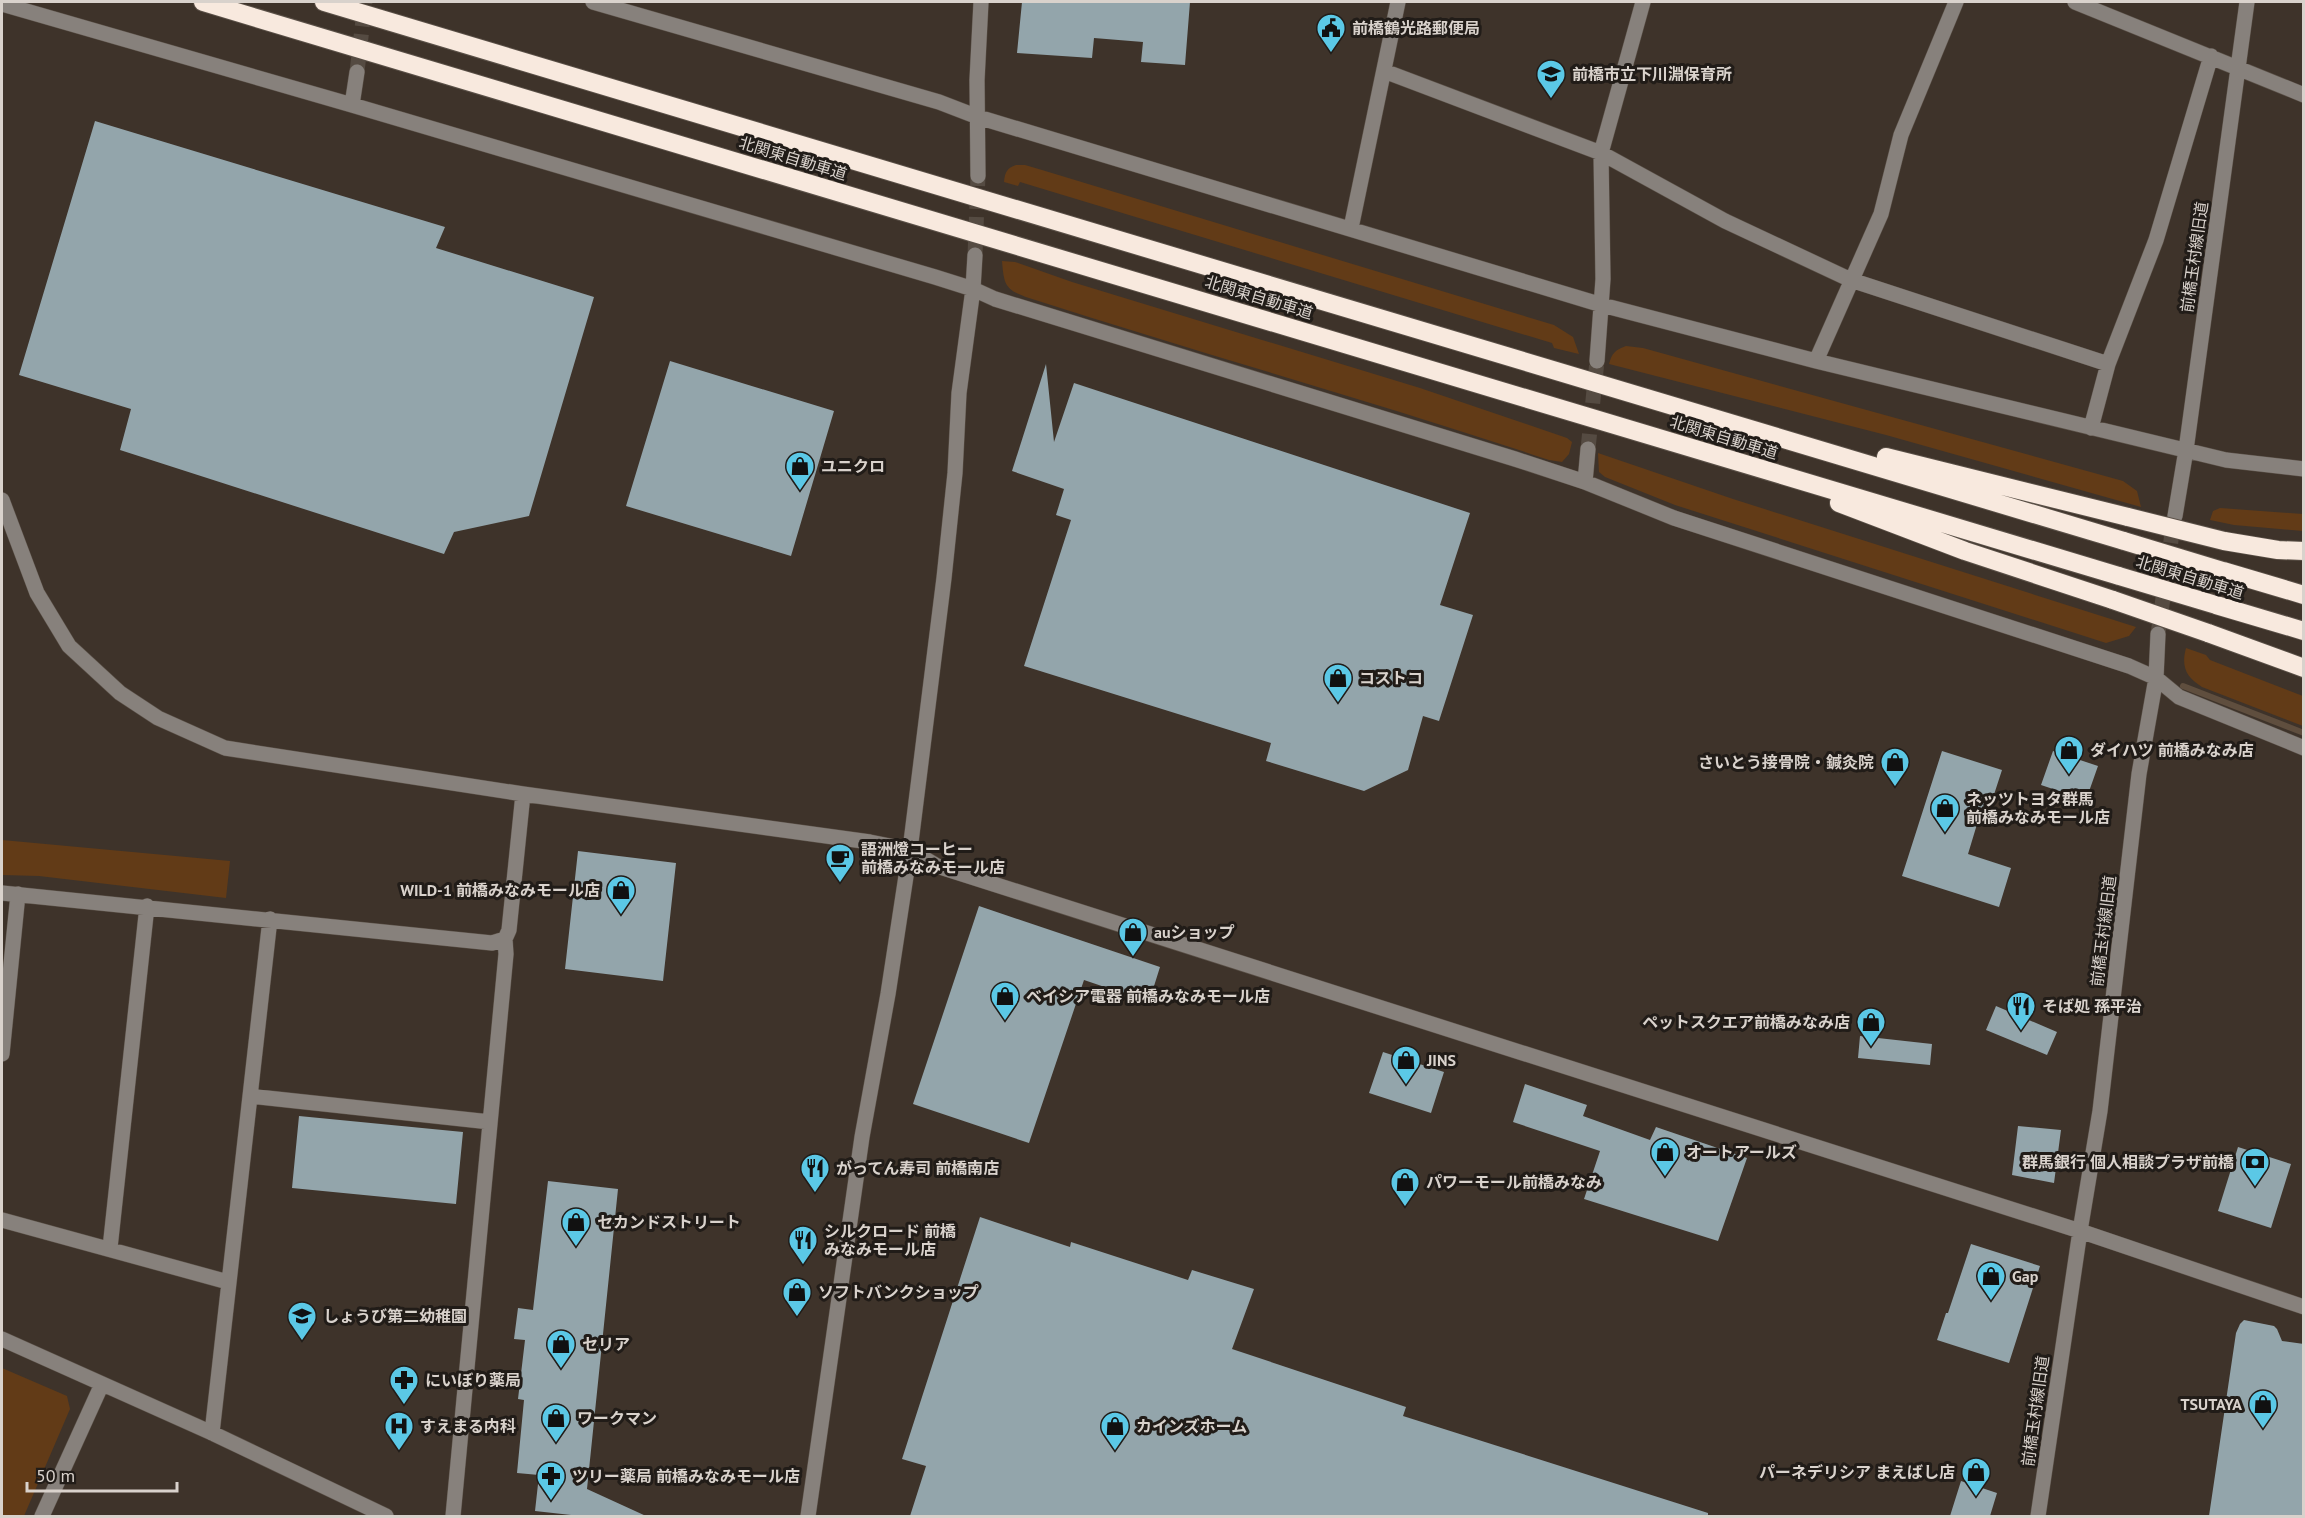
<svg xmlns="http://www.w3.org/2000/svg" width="2305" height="1518" viewBox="0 0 2305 1518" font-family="'PT Sans','Noto Sans JP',sans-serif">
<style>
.green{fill:#623b17}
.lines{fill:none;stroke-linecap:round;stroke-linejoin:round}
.stream{stroke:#5f4e3e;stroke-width:6}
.building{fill:#93a5ab}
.minor-tunnel{stroke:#554b42;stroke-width:15;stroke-dasharray:15 8;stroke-linecap:butt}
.minor-casing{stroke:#5a5047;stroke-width:16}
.highway-casing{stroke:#5a5047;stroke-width:20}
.minor{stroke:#87817c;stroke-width:15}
.highway{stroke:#f8e9de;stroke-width:18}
.highway-bridge-casing{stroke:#5a5047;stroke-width:20;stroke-linecap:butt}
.highway-bridge{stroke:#f8e9de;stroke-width:18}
.labels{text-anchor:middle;stroke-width:6;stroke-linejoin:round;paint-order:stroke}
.poi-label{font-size:16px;font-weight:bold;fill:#d9d2cc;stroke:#211c18;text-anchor:start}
.street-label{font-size:16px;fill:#d9d2cc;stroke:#211c18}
</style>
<rect width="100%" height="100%" fill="#3e332a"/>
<path class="green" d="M1016,165H1025L1042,170L1554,325L1573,337L1579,354L1554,348L1552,343L1020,182L1018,186L1004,182C1005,172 1007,168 1016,165Z
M1002,261L1015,262L1072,282L1420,388L1567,438L1572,442L1569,454L1562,462L1549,460C1377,402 1202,354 1029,298C1005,290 1004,285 1002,261Z
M1626,346L1643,348L2123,481L2137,491L2141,507L1886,435L1609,364C1612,353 1615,350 1626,346Z
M1598,453L1733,499L2136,627L2129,636L2106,643L1675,505L1605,477L1599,472Z
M2220,508L2303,514V531L2234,525L2210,520L2213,511Z
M2186,648L2206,655L2210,660L2303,696V726L2202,687C2186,677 2181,667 2186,648Z
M2,840L230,861L226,898L39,876L2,875Z
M2,1368L67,1396L70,1409L24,1516H2Z"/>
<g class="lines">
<path class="stream" d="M2183,686L2304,733"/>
</g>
<path class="building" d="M1022,2H1190L1185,65L1141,62L1143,42L1094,38L1092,58L1017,53Z
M95,121L445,227L436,248L594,297L529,516L454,532L444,554L120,450L131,409L19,375Z
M670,361L834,411L791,556L626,506Z
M1046,364L1054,442L1074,383L1470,513L1440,605L1473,615L1439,721L1423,716L1408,770L1364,791L1266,761L1271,743L1024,666L1071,520L1056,515L1064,489L1012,471Z
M1942,751L2002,770L1988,813L1981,811L1968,854L2011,868L1999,907L1902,876Z
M2053,751L2098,766L2086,800L2041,785Z
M578,851L676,863L663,981L565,969Z
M979,906L1160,967L1149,1002L1084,980L1029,1143L913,1104Z
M1996,1006L2057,1032L2047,1055L1986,1030Z
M1860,1036L1932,1044L1930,1065L1858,1058Z
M1383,1052L1444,1072L1431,1113L1369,1093Z
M1525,1084L1587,1105L1583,1116L1650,1140L1656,1127L1747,1158L1718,1241L1584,1199L1600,1151L1513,1122Z
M299,1116L463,1132L456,1204L292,1188Z
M2018,1126L2061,1130L2054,1183L2012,1175Z
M2238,1147L2291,1164L2271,1228L2218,1211Z
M548,1181L618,1189L587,1489L646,1516H580L535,1511L539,1475L517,1473L524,1400L518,1399L525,1340L514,1339L518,1308L533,1310Z
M980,1217L1070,1247L1071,1242L1188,1280L1192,1270L1254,1289L1232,1349L1406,1407L1403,1416L1708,1513V1516H910L926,1466L902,1459Z
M1971,1244L2040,1266L2009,1363L1937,1340L1946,1313H1948Z
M2244,1320L2274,1326L2277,1329L2282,1341L2304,1344V1516H2209L2236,1333L2240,1324Z
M1961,1481L1997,1493L1990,1516H1950Z"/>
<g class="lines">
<path class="minor-tunnel" d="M357,72L365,2
M975,255L978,176
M1588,449L1597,361
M2158,634L2174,519"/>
<g class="minor-casing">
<path id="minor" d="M593,2L939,102L978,117L1602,305L1816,361L2226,460L2304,469
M2075,2L2304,95
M2,4L352,105L935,277L973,289L995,299L1515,459L1585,482L1674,518L2129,666L2156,678L2179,697L2304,748
M1384,71L1601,153L1725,221L1851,280L2108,364
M352,105L357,72
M978,176L977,80L981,2
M1351,228L1398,2
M1597,361L1603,279L1601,153L1643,2
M1816,361L1881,214L1901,135L1956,2
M2091,428L2108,364L2156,240L2211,56
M1585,482L1588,449
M2,500L37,593L69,646L120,693L158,718L225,748L523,794L870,842L910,850L937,866L2080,1231L2304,1307
M2175,516L2186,450L2247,2
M2,893L492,943L505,939L509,930L523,794
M2,1054L18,894
M250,1096L490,1122
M2,1220L228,1282
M110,1248L147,906
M2,1339L212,1433L386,1516
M212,1433L270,919
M42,1516L102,1384
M453,1516L506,954L505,939
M808,1516L862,1137L888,994L910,850L944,578L955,473L959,393L973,289L975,255
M2038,1516L2080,1231L2100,1111L2139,774L2156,678L2158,634"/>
</g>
<g class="highway-casing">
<path id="highway" d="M203,2L2119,576
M324,2L2124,541
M1886,457L2128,517
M1839,503L1965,551L2113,600
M2224,541L2278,550L2304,551
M2223,571L2304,595
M2216,605L2304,631
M2208,633L2304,668"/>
</g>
<use href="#minor" class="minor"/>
<use href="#highway" class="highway"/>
<g class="highway-bridge-casing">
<path id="highway-bridge" d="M2128,517L2224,541
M2124,541L2223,571
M2119,576L2216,605
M2113,600L2208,633"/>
</g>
<use href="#highway-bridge" class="highway-bridge"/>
</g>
<defs>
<g id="civic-pin" transform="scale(1.5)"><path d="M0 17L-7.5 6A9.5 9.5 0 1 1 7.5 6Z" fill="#5bc8e6" stroke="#211c18"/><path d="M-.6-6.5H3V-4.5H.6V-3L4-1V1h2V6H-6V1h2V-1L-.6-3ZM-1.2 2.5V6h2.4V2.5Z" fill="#111"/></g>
<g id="school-pin" transform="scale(1.5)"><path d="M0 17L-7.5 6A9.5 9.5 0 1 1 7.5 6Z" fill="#5bc8e6" stroke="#211c18"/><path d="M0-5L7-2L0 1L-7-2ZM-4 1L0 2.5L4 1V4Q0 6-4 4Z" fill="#111"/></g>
<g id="shop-pin" transform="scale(1.5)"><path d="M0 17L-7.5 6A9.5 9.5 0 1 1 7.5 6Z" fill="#5bc8e6" stroke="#211c18"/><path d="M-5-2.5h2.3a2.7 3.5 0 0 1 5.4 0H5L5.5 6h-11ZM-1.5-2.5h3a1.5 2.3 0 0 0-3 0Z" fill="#111"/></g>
<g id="cafe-pin" transform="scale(1.5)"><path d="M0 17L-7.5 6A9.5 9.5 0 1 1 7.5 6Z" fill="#5bc8e6" stroke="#211c18"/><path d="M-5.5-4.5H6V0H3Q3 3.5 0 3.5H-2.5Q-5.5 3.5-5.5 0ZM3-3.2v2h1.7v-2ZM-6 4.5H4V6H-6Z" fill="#111"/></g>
<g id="restaurant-pin" transform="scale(1.5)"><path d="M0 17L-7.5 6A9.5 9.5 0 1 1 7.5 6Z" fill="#5bc8e6" stroke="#211c18"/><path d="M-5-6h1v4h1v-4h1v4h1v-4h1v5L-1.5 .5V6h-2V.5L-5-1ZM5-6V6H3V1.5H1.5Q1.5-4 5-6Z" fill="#111"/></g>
<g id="bank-pin" transform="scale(1.5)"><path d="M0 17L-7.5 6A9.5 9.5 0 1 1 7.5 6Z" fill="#5bc8e6" stroke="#211c18"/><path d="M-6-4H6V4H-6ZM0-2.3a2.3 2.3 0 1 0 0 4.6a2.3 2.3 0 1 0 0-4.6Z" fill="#111"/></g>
<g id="pharmacy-pin" transform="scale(1.5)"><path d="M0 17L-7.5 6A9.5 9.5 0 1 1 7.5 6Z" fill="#5bc8e6" stroke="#211c18"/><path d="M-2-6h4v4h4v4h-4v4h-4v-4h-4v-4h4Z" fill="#111"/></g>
<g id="hospital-pin" transform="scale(1.5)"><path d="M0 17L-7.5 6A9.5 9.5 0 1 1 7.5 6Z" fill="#5bc8e6" stroke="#211c18"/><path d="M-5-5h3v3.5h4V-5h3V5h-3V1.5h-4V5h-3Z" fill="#111"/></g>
</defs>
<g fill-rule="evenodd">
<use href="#civic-pin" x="1331" y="28"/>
<use href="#school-pin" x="1551" y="74"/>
<use href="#shop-pin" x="800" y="466"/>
<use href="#shop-pin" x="1338" y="678"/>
<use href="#shop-pin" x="2069" y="750"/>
<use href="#shop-pin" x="1895" y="762"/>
<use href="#shop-pin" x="1945" y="808"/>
<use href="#cafe-pin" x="840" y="858"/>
<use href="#shop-pin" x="621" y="890"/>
<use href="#shop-pin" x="1133" y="932"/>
<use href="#shop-pin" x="1005" y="996"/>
<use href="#restaurant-pin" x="2021" y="1006"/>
<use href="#shop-pin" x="1871" y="1022"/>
<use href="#shop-pin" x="1406" y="1060"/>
<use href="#shop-pin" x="1665" y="1152"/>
<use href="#bank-pin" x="2255" y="1162"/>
<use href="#restaurant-pin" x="815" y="1168"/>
<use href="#shop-pin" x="1405" y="1182"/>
<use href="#shop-pin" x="576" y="1222"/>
<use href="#restaurant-pin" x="803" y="1240"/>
<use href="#shop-pin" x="1991" y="1276"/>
<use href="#shop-pin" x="797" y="1292"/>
<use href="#school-pin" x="302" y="1316"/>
<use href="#shop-pin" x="561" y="1344"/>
<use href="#pharmacy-pin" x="404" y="1380"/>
<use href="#shop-pin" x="2263" y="1404"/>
<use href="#shop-pin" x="556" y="1418"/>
<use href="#hospital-pin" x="399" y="1426"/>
<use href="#shop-pin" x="1115" y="1426"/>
<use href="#shop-pin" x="1976" y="1472"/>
<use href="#pharmacy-pin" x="551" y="1476"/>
</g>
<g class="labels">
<g class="poi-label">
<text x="1352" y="34">前橋鶴光路郵便局</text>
<text x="1572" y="80">前橋市立下川淵保育所</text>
<text x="821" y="472">ユニクロ</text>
<text x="1359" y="684">コストコ</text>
<text x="2090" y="756">ダイハツ 前橋みなみ店</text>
<text x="1874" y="768" text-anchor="end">さいとう接骨院・鍼灸院</text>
<text x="1966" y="805">ネッツトヨタ群馬<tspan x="1966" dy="18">前橋みなみモール店</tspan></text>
<text x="861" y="855">語洲燈コーヒー<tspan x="861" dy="18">前橋みなみモール店</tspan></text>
<text x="600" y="896" text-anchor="end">WILD-1 前橋みなみモール店</text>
<text x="1154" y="938">auショップ</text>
<text x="1026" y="1002">ベイシア電器 前橋みなみモール店</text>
<text x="2042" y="1012">そば処 孫平治</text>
<text x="1850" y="1028" text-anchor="end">ペットスクエア前橋みなみ店</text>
<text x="1427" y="1066">JINS</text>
<text x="1686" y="1158">オートアールズ</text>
<text x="2234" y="1168" text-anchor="end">群馬銀行 個人相談プラザ前橋</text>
<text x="836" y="1174">がってん寿司 前橋南店</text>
<text x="1426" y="1188">パワーモール前橋みなみ</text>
<text x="597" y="1228">セカンドストリート</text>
<text x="824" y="1237">シルクロード 前橋<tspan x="824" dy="18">みなみモール店</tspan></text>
<text x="2012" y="1282">Gap</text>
<text x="818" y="1298">ソフトバンクショップ</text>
<text x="323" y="1322">しょうび第二幼稚園</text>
<text x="582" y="1350">セリア</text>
<text x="425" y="1386">にいぼり薬局</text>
<text x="2242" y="1410" text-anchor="end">TSUTAYA</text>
<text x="577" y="1424">ワークマン</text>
<text x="420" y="1432">すえまる内科</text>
<text x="1136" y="1432">カインズホーム</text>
<text x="1955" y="1478" text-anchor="end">パーネデリシア まえばし店</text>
<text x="572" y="1482">ツリー薬局 前橋みなみモール店</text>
</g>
<g class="street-label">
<text transform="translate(793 158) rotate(17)" y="6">北関東自動車道</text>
<text transform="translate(2194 257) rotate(-82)" y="6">前橋玉村線旧道</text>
<text transform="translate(1259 297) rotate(17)" y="6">北関東自動車道</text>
<text transform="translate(1724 437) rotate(17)" y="6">北関東自動車道</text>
<text transform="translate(2190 577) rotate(17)" y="6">北関東自動車道</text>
<text transform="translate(2103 931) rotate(-83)" y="6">前橋玉村線旧道</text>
<text transform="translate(2035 1411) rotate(-82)" y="6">前橋玉村線旧道</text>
</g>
</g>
<rect width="2305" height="1518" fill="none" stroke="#d9d2cc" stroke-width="6"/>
<path d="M27 1482v9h150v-9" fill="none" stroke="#d9d2cc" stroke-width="3"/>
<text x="36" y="1482" font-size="18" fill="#d9d2cc" stroke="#211c18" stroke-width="4.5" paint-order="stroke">50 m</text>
</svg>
